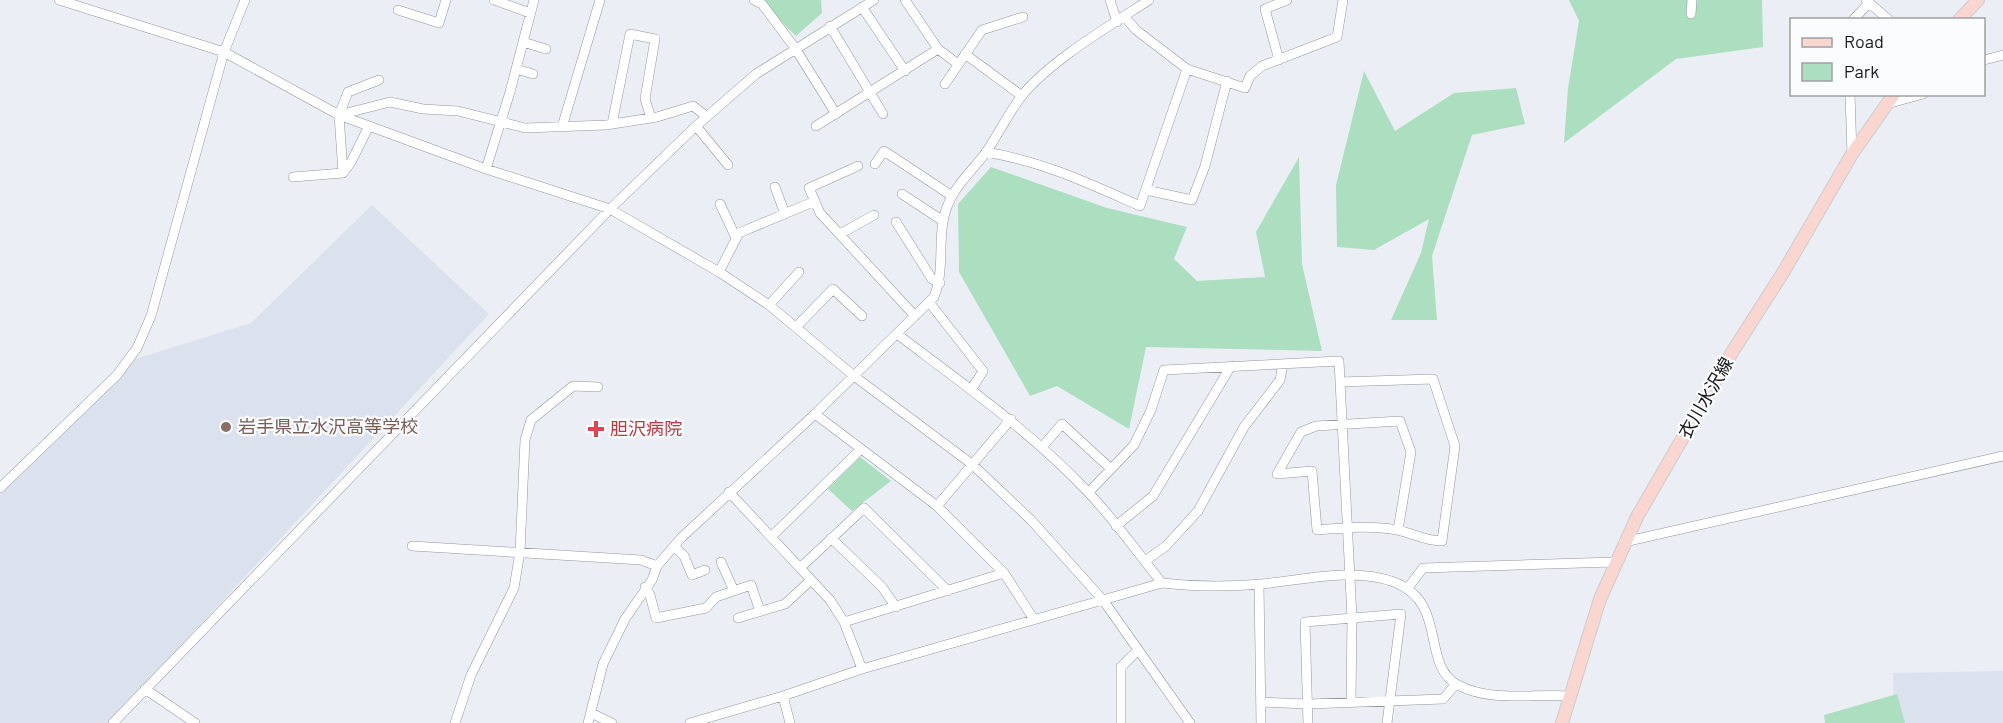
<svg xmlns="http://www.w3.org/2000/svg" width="2003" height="723" viewBox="0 0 2003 723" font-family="Barlow,'Noto Sans JP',sans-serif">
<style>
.built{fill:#dbe2ee}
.green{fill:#acdec0}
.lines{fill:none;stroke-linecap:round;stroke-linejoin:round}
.minor-casing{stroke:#93969b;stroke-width:10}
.major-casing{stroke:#ccc;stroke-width:14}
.minor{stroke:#fff;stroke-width:9}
.major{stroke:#fad6d0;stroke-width:12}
.education-dot{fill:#8d6e63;stroke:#fafcfe;stroke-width:2}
.health-dot{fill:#e0444e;stroke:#fafcfe;stroke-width:2}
.labels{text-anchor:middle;stroke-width:4.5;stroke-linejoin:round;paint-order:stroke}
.street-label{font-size:18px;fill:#161719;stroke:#fafcfe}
.education-label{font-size:18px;fill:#785e54;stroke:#fafcfe;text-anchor:start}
.health-label{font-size:18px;fill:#be3a42;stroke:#fafcfe;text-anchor:start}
</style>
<rect width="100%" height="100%" fill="#ebeff5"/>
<path class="built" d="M372,205L489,314L109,723H0V494L135,359L251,323Z
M2003,671V723H1894L1893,673Z"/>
<path class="green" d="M759,0H821L822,13L796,36Z
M1569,0H1762L1763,47L1676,59L1564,143L1568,88L1579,21Z
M1364,71L1395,131L1454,93L1516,88L1525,124L1472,135L1432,256L1437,320H1391L1421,253L1429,219L1374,250L1337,247L1336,185Z
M1299,157L1302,264L1322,351L1146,347L1129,429L1057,386L1030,396L959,272L958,204L991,167L1107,208L1187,227L1174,259L1197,281L1265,277L1256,232Z
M860,457L891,481L852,511L828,489Z
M1897,694L1905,723H1825L1824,715Z"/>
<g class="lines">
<g class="minor-casing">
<path id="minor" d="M59,0L224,52L339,115L486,169L610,209L719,272L769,305L854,376L973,465L1031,520L1103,600L1190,723
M494,0L530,13
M754,0L762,4L795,48L836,114
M905,0L938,49
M1110,0L1117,22
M1866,0L1889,20
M862,7L905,71
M398,10L439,23L446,0
M1691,14L1692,0
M1124,16L1136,30L1187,69L1245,88L1250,76L1262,66L1337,37L1343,0
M1853,20L1869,3
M830,26L883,114
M523,42L546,49
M965,54L1022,96
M1279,60L1265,9L1287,0
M1984,60L2003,55
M516,69L533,74
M945,84L982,30L1023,17
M1850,94L1852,154
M1887,104L1923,94
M339,115L390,102L423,109L458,111L525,128L606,125L657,117L693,106L706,116
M612,124L630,34L655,39L645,99L651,118
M696,126L728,165
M816,126L938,49L958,64
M562,127L600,0
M986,152C1044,162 1086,182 1140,206L1187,69
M875,164L884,151L952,196
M858,166L809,188L820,213L915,316
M486,169L510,92L534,0
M343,173L339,115L348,92L379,80
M293,177L343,173L351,162L369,126
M775,187L785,214
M1146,190L1192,200L1205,166L1227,81
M902,194L943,221
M720,204L736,238
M896,222L932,279L940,283
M840,234L874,215
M719,272L739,233L815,201
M929,302L983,371L971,390
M769,305L799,272
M796,327L833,289L862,316
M897,334C963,384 1030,431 1087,491C1114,519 1137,552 1162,583
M1340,382L1433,379L1455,446L1442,541C1424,541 1413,533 1397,530C1371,525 1342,528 1317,530L1312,471L1277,474L1301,432L1316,426L1400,421L1411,452L1398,530
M815,414L937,506L1004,573L1033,618
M1042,447L1062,424L1111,469
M0,488L117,375L137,348L151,316L224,52L245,0
M729,492L830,600L844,622L862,669
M1089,492L1134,445L1151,410L1164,370L1339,361L1352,618L1351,701
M937,506L1011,419
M1116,526L1153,496L1231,366
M771,537L861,449
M831,538L882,587L896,607
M1624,542L2003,456
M412,546L641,560L657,566
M674,546L684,556L692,575L705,570
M1145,561L1166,546L1198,511L1244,427L1280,380L1283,364
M721,562L734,591
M800,568L864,508L948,591
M1259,584L1261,723
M645,587L650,595L656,618L706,608L716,597L751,585L760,611
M1407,589L1423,568L1615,562
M738,618L785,604L811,580
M844,622L1004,573
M145,689L195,723
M783,696L790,723
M1261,702L1308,704L1443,699L1456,684
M591,713L612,723
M113,723L610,209L696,126L756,74L874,0
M455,723L471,675L514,588L520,552L525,440L531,420L573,386L598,387
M588,723L603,664L625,619L652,580L657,566L681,538L815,414L934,297C946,268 936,236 947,207C955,185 974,169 987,151C999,133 1008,114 1021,97C1048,62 1111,25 1149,0
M690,723L783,696L862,669L1162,583C1196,587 1228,587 1262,584C1303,580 1354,567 1394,582C1449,603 1420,665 1458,685C1492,703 1534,693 1571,696
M1121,723V667L1138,650
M1308,723L1305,622L1401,614L1387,723"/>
</g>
<g class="major-casing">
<path id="major" d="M1959,20L1978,0
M1562,723L1600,599L1637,517L1731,354L1784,271L1852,154L1894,94"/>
</g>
<use href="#minor" class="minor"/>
<use href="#major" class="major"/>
</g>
<circle class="education-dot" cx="226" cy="427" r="6"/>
<path class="health-dot" d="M593 420h6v6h6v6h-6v6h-6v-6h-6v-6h6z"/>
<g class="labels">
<g class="street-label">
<text transform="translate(1706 398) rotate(-60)" y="6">衣川水沢線</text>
</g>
<g class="education-label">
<text x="238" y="433">岩手県立水沢高等学校</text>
</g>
<g class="health-label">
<text x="610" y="435">胆沢病院</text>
</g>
</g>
<rect x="1790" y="18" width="195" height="78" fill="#fafcfe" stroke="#9fa0a2" stroke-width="1.5"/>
<rect x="1802" y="38" width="30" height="9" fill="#fad6d0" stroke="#9fa0a2" stroke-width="1.5"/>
<text x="1844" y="48" font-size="18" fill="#161719">Road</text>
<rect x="1802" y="63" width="30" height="18" fill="#acdec0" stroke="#9fa0a2" stroke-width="1.5"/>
<text x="1844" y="78" font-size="18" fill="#161719">Park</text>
</svg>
